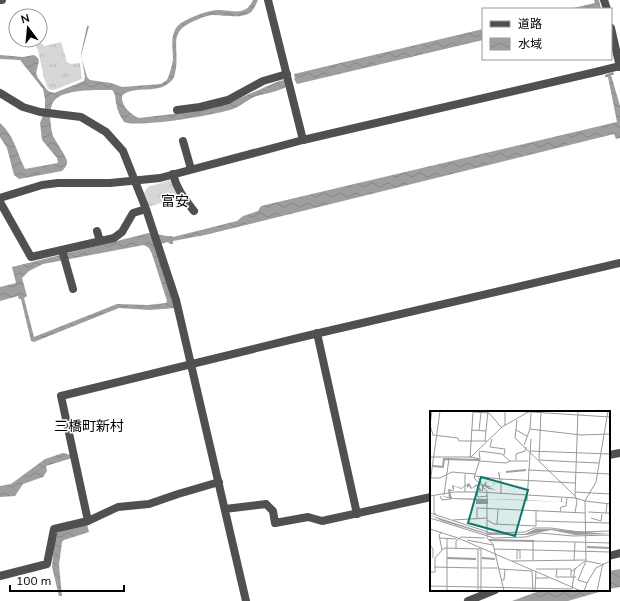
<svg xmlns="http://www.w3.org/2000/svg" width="620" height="601" viewBox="0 0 620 601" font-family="Mulish,'Noto Sans JP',sans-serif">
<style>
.grass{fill:url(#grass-tufts)}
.water{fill:url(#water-waves);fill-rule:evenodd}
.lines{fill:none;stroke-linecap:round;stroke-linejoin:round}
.minor{stroke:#505050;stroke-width:8}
.tertiary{stroke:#505050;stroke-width:8}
.labels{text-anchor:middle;stroke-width:3;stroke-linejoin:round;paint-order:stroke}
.quarter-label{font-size:14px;fill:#000;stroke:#fff}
.inset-river{fill:none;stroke:#9e9e9e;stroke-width:2}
.inset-road{fill:none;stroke:#999;stroke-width:1}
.view{fill:#0f766e;fill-opacity:0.15;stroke:#0f766e;stroke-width:2}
.inset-edge{fill:none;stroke:#000;stroke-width:2}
</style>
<defs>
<pattern id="grass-tufts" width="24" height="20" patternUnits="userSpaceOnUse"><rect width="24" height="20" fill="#d7d7d7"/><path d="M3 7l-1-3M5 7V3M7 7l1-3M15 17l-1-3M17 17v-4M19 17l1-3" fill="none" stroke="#b7b7b7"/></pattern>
<pattern id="water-waves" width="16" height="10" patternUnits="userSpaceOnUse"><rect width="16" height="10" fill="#9e9e9e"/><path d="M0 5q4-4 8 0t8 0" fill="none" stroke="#868686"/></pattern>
</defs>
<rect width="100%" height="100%" fill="#fff"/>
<path class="grass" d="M34,40H39L44,46L61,42L67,62L71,64L80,63L82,79L54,90L48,89L44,78L38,50L33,41Z
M173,179L182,200L163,205L161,203L152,206H148L144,193L148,187Z"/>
<path class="water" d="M253,0H258C256,4 254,10 250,13C240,19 225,15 214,15C209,15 203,17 199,19C167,31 179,42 176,68C175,72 175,76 173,79C159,97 135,83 122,96C121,106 130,114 139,118L189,112L229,103L279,81L285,80L286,87C277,92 267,93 257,96C248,99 241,106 233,109C215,115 140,128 124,122C120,116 117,110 116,103C115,98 116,94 112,90C98,90 68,89 57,98C51,102 50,111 50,118C51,124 51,130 53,136C56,142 66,156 67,161C67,166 65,168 62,171L19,179L14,175L7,148L0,137V123C14,135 17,153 25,169L58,163L57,158L42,140L40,123L45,110V99L43,89L20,60L0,59V55L23,57L34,55L38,58L39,61L36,73L38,78L48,91L54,93L84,81L85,77L81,54L87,26H89L81,56L87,77L90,80L111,83L122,87L161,84L167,80C170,73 172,66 173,59C173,49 170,38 176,28C181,20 208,10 218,10C233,10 245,17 253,0Z
M594,0H599L601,9H569L595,3Z
M483,29V40L297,84L294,79L295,78L294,74Z
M613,72L614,75H611L620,106V138L616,139L614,134L205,235L173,241V244H170L168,242L156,245L175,308L150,310L119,308L34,342L31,341L21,299H19L18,296L0,301V287L16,283L12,267L149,233L153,236C163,233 163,237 171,236L173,237L237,221L243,216L258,211L261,206L617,122L608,77H605V75ZM144,245L149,248L152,254L167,301L166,303L148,305L117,304L34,337L24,298L27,296L22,278L29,271L43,264Z
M63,453L71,455L72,458L46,466L47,471L43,477L23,484L15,496L0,497V486L11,484L45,459Z
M87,524L89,532L64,540L62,542L59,565L62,596H59L52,567L55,533Z
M620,569V587L609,589V571Z
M542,590H606L568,601H512Z"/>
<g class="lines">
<path class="minor" d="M0,0H2
M268,0L303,140
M604,0L607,9
M611,28L620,67
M600,71L620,66
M0,93L23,107L40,112L81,117L106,132L123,151L146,209L176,300L246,601
M177,110L200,107L228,100L263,81L287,74
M183,141L191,169
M173,174C177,190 184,198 194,211
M0,202L31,257L114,238L122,232L133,213L146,209
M97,231L100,241
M62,250L73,289
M317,333L357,514
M609,455L620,453
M225,509L266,504L273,511L275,523L308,517L322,521L431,497
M88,521L61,396L302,337L620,263
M609,556L620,553
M0,576L47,564L54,529L88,521L118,507L149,504L178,494L219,482
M468,601L495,590"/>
<path class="tertiary" d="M0,198L42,185L58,183H110L160,178L303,140L600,71"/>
</g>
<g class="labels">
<g class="quarter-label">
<text x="175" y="206">富安</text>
<text x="89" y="431">三橋町新村</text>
</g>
</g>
<g transform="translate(430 411)">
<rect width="180" height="180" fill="#fff"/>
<path d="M76,60L73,62L69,61L70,64V72H65L62,76H58L66,79L59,78L54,75L53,80H49L47,75L41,78L39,75L37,77V74L31,78L24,75V79L19,81L22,87L95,89L96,85L97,89L131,91V87H136L137,83L136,87H132V91H135L136,92L133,91V95V91L58,88V93H46V89L22,88L11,85L19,86L18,78L23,79L22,74L31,77L39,72L42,77L47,73L52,80V74L49,70L48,66L53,74L57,70L56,74L62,76L64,72H70L68,61H70L73,62ZM0,104L56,122L95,123L105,118H121L180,123L145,124L121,119L97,124H59L12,110Z" fill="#9e9e9e"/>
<path class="inset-river" d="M3,55L13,56L14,48L49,49M76,61L96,59M59,129L104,130M157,136L180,137M17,147L46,148M52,147L65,148"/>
<path class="inset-road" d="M2,0L0,14L3,24L28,27L29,30H57M75,0V14M85,0L180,6M87,9L85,27L145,85L147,90L145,102M100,18L151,24L180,23M41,19L56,20M49,19L51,2M86,19L97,25M62,28L60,36L75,38L74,44M55,30L58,0M94,34L100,18L101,2M49,40L72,43L80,50L76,52L50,50M100,40L180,43M0,46H41L72,16L100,0M41,46L50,48L49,41M40,47L43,1L59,2L71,16M50,48L44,67L57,80V127L63,133L74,180M86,49V43L95,40L96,36M109,49L111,0M109,49L146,51M80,50H98M146,51L169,52M98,59L180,63M44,65L71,68V83M0,67H10L22,61L45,63M71,68L145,72M0,72L10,0M35,81V63M47,81L48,86L58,85M145,81L180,83M14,84L19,47M0,85L24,81H50L146,87L155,90L166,71L178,0M4,85V102L6,103M10,85L12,89L21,88L20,82M145,85L148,0M97,90L101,28M177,93L176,102H180M130,101L131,96L136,95L137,87M158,101L176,102M0,102L61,122L95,121L104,117H121L149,121L180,120M0,107L64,127L96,126L110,122L143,125L180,124M47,107V97L155,102M161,107L171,110L172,103M23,109L57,107M57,109L64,113L106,115V100M106,110L180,112M67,113L68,98M0,118L28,127L151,180M10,127L26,128M37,129L63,134M145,131L180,132M0,134L3,138V147M26,137V130L31,126L55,127M64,138L180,141M12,139L9,124L12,121M87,148V139H90V148M103,149V130L145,131L144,150M82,150L155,149M156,150L171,153M4,156L48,157M51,157H68M69,158L102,160L103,180M106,158H141V161M127,158L126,166H141M0,161H5V147L14,137L51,138M146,166H141V161L155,150M105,167H119M71,169H74L75,158M157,172L166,157L180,150M0,175L142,178L145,157M17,180V127M48,180V138M51,180V138M105,180L106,160M154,180L157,172L148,169L156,150L155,90L180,93M167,180L173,152"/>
<path class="view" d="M51,66L98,79L85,125L38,112Z"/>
<rect width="180" height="180" class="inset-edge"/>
</g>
<rect x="482" y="8" width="130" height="52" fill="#ffffff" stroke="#999999"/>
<rect x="490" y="21" width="20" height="6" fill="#505050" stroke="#999999"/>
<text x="518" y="28" font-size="12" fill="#000000">道路</text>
<rect x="490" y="38" width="20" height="12" fill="url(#water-waves)" stroke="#999999"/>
<text x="518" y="48" font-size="12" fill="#000000">水域</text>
<g transform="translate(28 28) rotate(344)"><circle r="19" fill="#ffffff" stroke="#999999"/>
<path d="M0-3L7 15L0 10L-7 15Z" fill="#000000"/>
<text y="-6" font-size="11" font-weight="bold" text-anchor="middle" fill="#000000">N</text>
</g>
<path d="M10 585v6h114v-6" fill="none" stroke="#000000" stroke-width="2"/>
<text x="16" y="585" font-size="12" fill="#000000" stroke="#ffffff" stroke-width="3" paint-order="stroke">100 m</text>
</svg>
